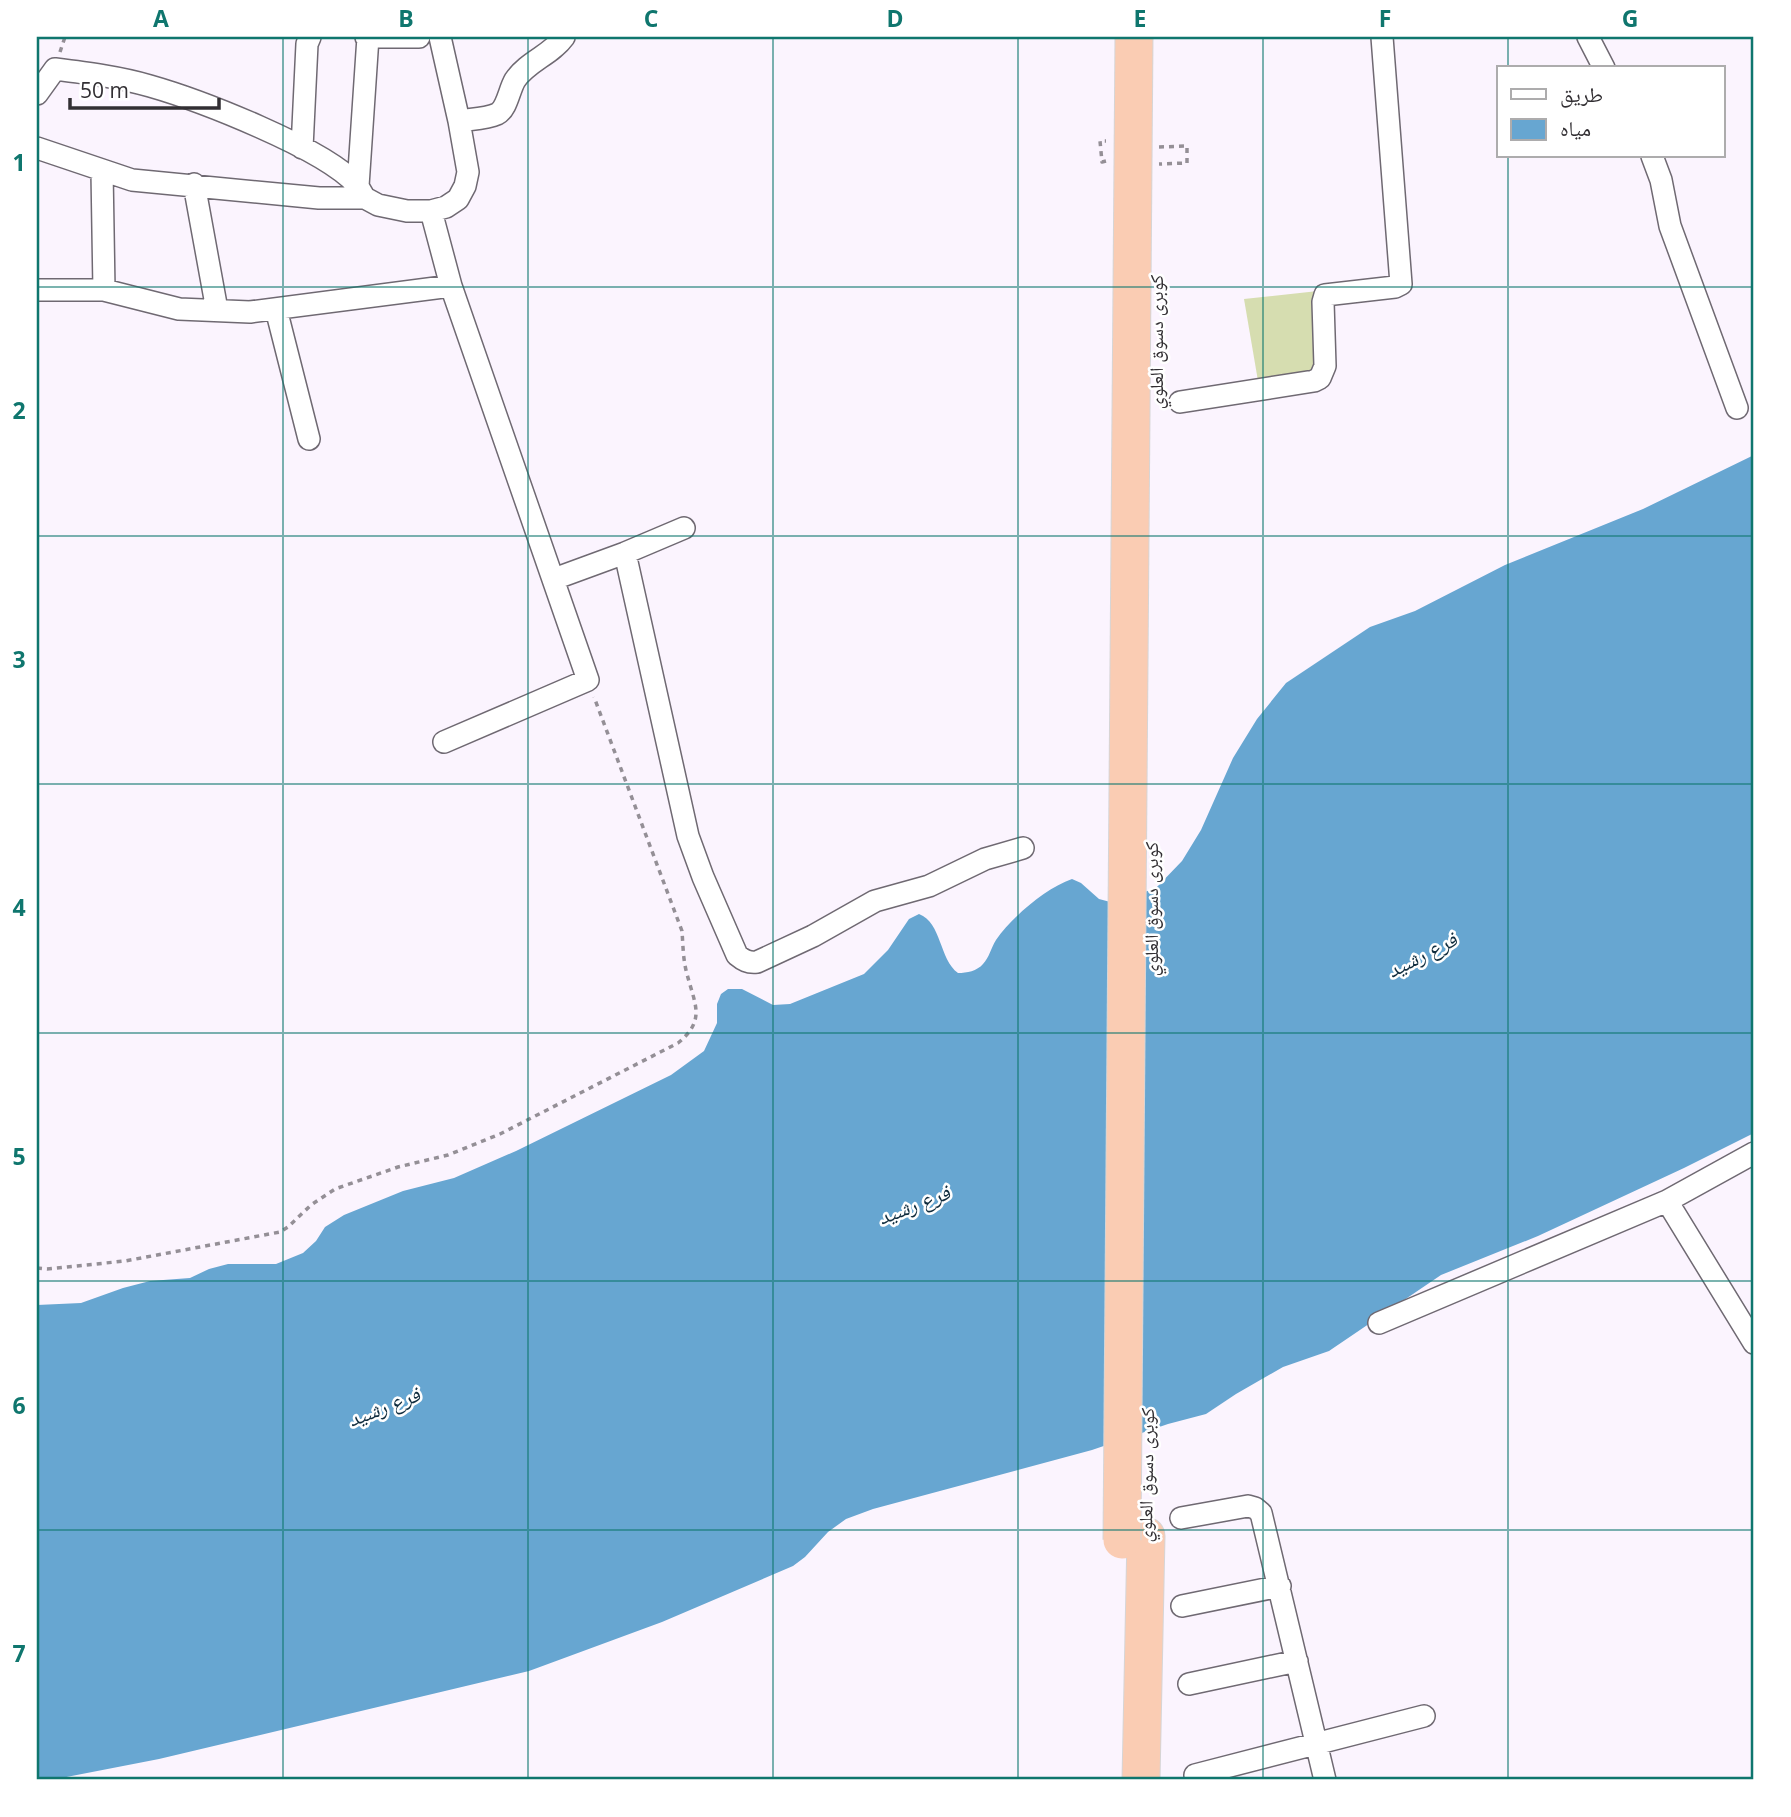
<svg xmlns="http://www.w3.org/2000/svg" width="1791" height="1817" viewBox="0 0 1791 1817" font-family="'Open Sans','Noto Naskh Arabic',sans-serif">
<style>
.green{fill:#d6ddb0}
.water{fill:#67a6d1}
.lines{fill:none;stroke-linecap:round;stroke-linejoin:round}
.minor-casing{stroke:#6f6972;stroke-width:24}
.trunk-casing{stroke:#d6d5d6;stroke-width:39}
.path{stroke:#948f96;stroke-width:3.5;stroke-dasharray:5 5;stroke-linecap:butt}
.minor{stroke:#fff;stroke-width:21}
.trunk{stroke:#faccb3;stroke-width:37}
.trunk-bridge-casing{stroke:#d6d5d6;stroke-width:39;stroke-linecap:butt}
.trunk-bridge{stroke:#faccb3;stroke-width:37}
.grid{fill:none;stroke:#0f766e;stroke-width:2;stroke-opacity:0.55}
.labels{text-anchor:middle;stroke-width:5;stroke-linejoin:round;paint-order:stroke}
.street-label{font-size:19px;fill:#322f33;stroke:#fff}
.water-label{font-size:21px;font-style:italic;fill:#0f2c3e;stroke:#fff}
.neatline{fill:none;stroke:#0f766e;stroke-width:2.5}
.grid-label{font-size:23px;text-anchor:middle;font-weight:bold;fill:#0f766e}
</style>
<rect width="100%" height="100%" fill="#fbf4fe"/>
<path class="green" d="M1318,291L1323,368L1258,381L1244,299Z"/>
<path class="water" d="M1754,455V1133L1684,1168L1538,1236L1441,1275L1329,1351L1283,1367L1236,1394L1206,1414L1168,1424L1092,1450L873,1509L846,1519L828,1532L805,1557L793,1566L662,1622L529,1671L159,1759L51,1780H37V1305L81,1303L123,1288L150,1281L190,1278L209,1269L228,1264H276L303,1253L316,1241L325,1227L344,1215L403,1191L454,1178L516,1151L671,1075L704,1051L717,1023V1004L721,994L728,989H742L773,1005L790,1004L864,974L888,950L909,919L919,914C942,923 939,959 958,973C967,973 977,971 983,964C989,958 991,948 996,940C1012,917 1046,888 1072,879L1081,883L1099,899L1114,903L1156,888L1182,861L1201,830L1233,758L1257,719L1286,683L1370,627L1415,611L1505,565L1643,509Z"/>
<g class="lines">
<g class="minor-casing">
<path id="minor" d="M366,37H419
M440,37L459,121
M1588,37L1604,68
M37,94L55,69C87,73 119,77 150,86C199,100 324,148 357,185C360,189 362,194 365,198
M37,148L132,180L319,198H365L378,205L407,211H431L446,207L458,199L465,186L468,172L459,121C470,119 486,119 497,114C507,109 509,90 515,80C528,61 551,55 564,37
M302,148L307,44L310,37
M1652,156L1661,180L1670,226L1737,408
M102,171L104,290
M194,184L217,310
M358,186L368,37
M431,211L451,286
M37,290H104L179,309L250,312L451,286L588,680L444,742
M276,309L309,439
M1180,402L1314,381L1320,378L1325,366L1323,302L1325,295L1395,287L1401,284L1382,37
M625,553L688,836L703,877L737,955C743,960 748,963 757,962L813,936L875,901L929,886L985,859L1023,848
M554,579L625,553L684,528
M1667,1201L1754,1343
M1379,1323L1667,1201L1754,1153
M1181,1518L1248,1506L1255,1508L1261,1513L1325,1780
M1182,1606L1280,1586
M1189,1684L1297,1661
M1195,1775L1424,1716"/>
</g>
<g class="trunk-casing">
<path id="trunk" d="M1141,1780L1146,1536"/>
</g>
<path class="path" d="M60,52L65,37
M1159,147L1187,146V163L1159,164
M1106,161L1102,162L1100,141H1106
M37,1268L47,1269L125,1261L280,1232L288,1227L311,1205L335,1189L398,1167L448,1155L500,1134L678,1043C706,1020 695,1005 687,974C683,960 683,945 682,931L594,697"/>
<use href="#minor" class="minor"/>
<use href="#trunk" class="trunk"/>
<g class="trunk-bridge-casing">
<path id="trunk-bridge" d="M1122,1540L1134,37"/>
</g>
<use href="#trunk-bridge" class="trunk-bridge"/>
</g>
<path class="grid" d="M283,37V1780M528,37V1780M773,37V1780M1018,37V1780M1263,37V1780M1508,37V68M1508,156V1780M37,287H1754M37,536H1754M37,784H1754M37,1033H1754M37,1281H1754M37,1530H1754"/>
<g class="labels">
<g class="street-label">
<text transform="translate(1156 342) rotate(-90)" y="7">كوبرى دسوق العلوي</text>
<text transform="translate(1151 909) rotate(-90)" y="7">كوبرى دسوق العلوي</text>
<text transform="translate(1146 1475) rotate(-89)" y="7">كوبرى دسوق العلوي</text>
</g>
<g class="water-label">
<text transform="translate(1422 955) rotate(-27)" y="7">فرع رشيد</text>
<text transform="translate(914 1205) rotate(-21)" y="7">فرع رشيد</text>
<text transform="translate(384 1407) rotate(-21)" y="7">فرع رشيد</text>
</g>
</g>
<rect width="1791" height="1817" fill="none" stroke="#ffffff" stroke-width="77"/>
<rect x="1497" y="66" width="228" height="91" fill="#ffffff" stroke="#adacad" stroke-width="2"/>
<rect x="1511" y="89" width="35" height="10" fill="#ffffff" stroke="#adacad" stroke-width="2"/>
<text x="1560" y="102" font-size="21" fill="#322f33">طريق</text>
<rect x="1511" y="119" width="35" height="21" fill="#67a6d1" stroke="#adacad" stroke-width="2"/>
<text x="1560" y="136" font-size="21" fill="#322f33">مياه</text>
<path d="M70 98v10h149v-10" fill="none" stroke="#322f33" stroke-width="3.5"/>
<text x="80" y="98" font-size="21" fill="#322f33" stroke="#ffffff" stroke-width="5" paint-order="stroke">50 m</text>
<rect x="38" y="38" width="1714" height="1740" class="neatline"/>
<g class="grid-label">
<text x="161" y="27">A</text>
<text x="406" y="27">B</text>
<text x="651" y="27">C</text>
<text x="895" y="27">D</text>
<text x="1140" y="27">E</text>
<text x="1385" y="27">F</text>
<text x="1630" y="27">G</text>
<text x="19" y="171">1</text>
<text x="19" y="419">2</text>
<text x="19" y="668">3</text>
<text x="19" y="916">4</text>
<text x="19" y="1165">5</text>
<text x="19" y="1414">6</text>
<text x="19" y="1662">7</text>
</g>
</svg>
